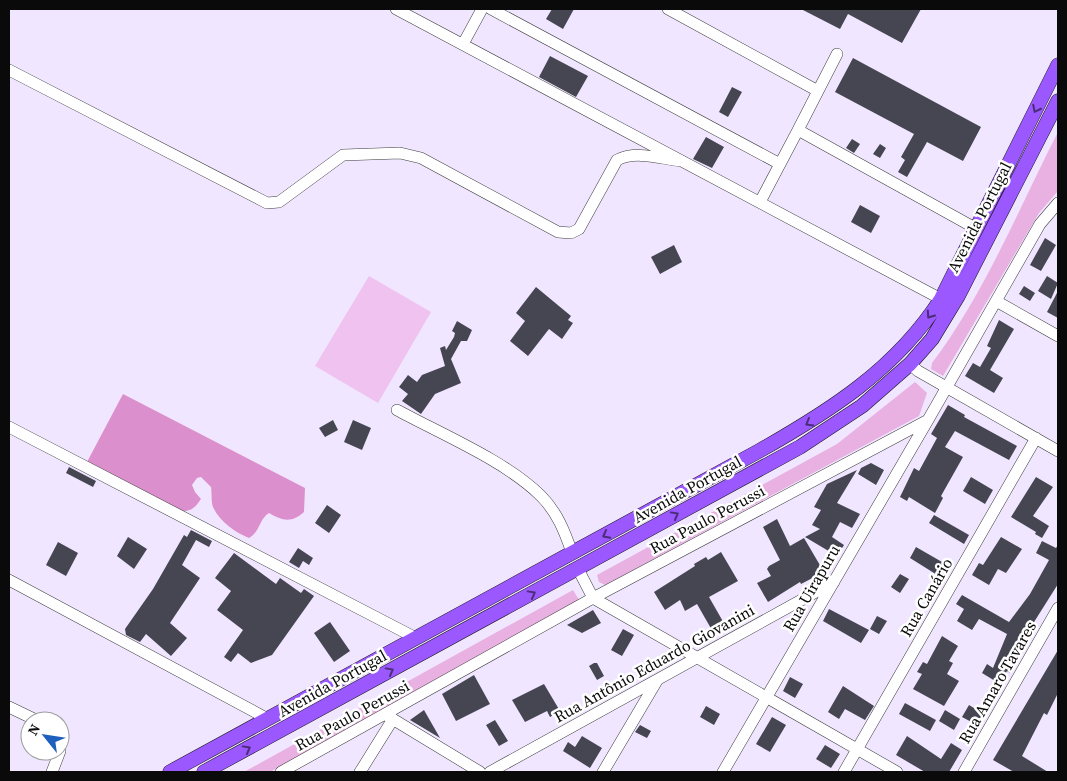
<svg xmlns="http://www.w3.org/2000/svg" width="1067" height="781" viewBox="0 0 1067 781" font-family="'Source Serif 4',serif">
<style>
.green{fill:#e9b0e2}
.forest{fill:#db8fcc}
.pitch{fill:#f0c2f0}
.building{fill:#464652}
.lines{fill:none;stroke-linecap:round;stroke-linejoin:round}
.minor-casing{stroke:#3d3d3d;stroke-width:12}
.major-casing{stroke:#1b1b1b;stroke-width:15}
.minor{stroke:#fff;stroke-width:11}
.major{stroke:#9a58fe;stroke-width:14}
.oneway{stroke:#4b2d78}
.labels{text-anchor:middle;stroke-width:5;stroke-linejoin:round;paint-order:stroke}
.street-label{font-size:16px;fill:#0a0a0a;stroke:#fff}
</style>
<rect width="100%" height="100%" fill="#f1e6ff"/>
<path class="green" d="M1058,132V191L1039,213L943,376L931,369L932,363C985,293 1018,210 1058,132Z
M915,382L927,393L919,416L605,585L599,582L597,575L837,444Z
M573,590L579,600L270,772H244Z"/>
<path class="forest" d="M123,394L305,488L304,512C292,523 282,521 269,513C259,519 260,532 249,538C236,533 219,521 213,507C211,502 212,493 211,487L201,477L197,478L192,485L195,492L201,499C195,508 191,512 179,511L87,462Z"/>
<path class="pitch" d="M369,276L431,312L378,403L315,366Z"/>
<path class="building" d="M552,9H574L563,29L546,19Z
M801,9H921L902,43L848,14L840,29Z
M550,56L588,76L576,97L539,77Z
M853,58L981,127L963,161L927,142L907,177L898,172L905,160L901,157L914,134L835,92Z
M732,87L742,92L728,117L719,112Z
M706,137L724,147L712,168L693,159Z
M852,139L860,144L854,153L846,148Z
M880,144L886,148L880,158L873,154Z
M860,205L880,216L871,233L851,222Z
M1045,238L1056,245L1041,271L1030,265Z
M674,245L682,262L660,274L651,257Z
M1047,276L1058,283L1051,299L1038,291Z
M1024,286L1035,293L1030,301L1019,294Z
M536,287L571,316L568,320L573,323L562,339L549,329L528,356L510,341L525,321L516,313Z
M1058,291V318L1047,312Z
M999,320L1014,329L990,370L1003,378L994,393L965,376L973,363L980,367L991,348L987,346Z
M457,321L472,330L467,341H461L451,359L461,383L435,394L421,414L402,401L408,394L399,387L408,375L417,382L422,375L445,366L440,348L445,346L446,350L454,337L455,333L452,331Z
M948,405L965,415L964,417L1017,446L1009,460L955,431L945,447L963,457L941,496L943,498L935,513L909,497L907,501L900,497L914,468L919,471L937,438L931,434Z
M333,420L338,430L325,437L319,428Z
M353,420L371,428L362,450L344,442Z
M871,463L884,470L876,485L858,474L861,468Z
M69,467L96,481L93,487L66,473Z
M857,470L837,503L860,514L852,528L840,522L832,537L844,545L837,556L805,537L820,529L812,525L821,510L814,507L827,484Z
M971,477L993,490L985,504L963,491Z
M1036,477L1053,487L1033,516L1049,526L1042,538L1035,534L1036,532L1011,517Z
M327,505L341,515L329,533L315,523Z
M934,515L969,535L964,544L929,523Z
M777,519L790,546L804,538L824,572L801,584L800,582L768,602L757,583L771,576L767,569L769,566L780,560L763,527Z
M191,530L212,541L209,547L196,540L182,565L200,578L170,623L187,638L171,656L146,634L140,642L126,635L125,629L153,589L184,535L187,537Z
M128,537L147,549L134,569L117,556Z
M1001,537L1022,549L1006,573L998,569L989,585L972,575L979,563L983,565Z
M1042,541L1056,548L1058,545V584L1029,630L1026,628L1017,644L1022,647L1014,659L1017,661L1010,673L1007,671L1000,684L982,673L987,664L993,668L1007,634L979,619L972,630L957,621L964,609L956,604L962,595L1009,622L1030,594L1049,560L1036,553Z
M58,542L78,553L66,576L46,565Z
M916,547L949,566L942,578L910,558Z
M298,548L313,558L309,565L303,561L299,568L289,562Z
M721,552L738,581L709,597L725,625L713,632L697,604L685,611L680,600L665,610L654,592L695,566L694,564L706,557L708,560Z
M234,553L276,584L280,578L301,593L304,589L314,596L272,655L251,663L238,653L231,662L224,657L243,630L217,610L231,591L215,578Z
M900,574L909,579L900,593L891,587Z
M829,609L869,630L861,643L823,621Z
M593,610L601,623L582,633L567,625Z
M877,616L887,621L879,634L870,629Z
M330,622L350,651L334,662L314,633Z
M623,629L634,635L622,656L611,650Z
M942,636L958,646L949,661L953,663L947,674L959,681L944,706L913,689L922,674L917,672L923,662L927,664Z
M1058,650V693L1047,715L1044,713L1022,756L1048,772H1014L993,760Z
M594,663H597L604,676L597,680L589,666Z
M474,675L490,704L456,721L442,694Z
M790,677L803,684L795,698L783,691Z
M544,684L560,711L550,717L547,711L525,722L512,700Z
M843,686L874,706L865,720L845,709L839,719L828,712Z
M905,703L936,720L930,731L899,714Z
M969,705L985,715L979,726L962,717Z
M706,706L720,714L714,725L700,717Z
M424,710L440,738L410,720Z
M945,710L960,719L954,730L939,721Z
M772,717L786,725L770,752L756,744Z
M495,720L508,741L499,746L486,725Z
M640,725L651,731L647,738L635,732Z
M582,736L602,748L590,768L563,751L568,742L575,747Z
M907,736L941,759L951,743L962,750L949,772H925L896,755Z
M825,745L840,754L831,768L816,759Z"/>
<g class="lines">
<g class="minor-casing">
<path id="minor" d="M396,9L941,299
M491,9L780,164
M668,9L818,91
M463,44L482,9
M9,70L267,203L279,202L343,155L400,153L421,158L558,232L571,233L579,229L617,160C637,150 661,159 682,161
M798,130L837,54
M760,202L798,130L975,228
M996,301L1058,336
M910,364L918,371L1058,451
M397,410C441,434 506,461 541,496C557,512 565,532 572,553
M9,427L416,638
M578,569L593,598L897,772
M9,580L268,719
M9,707L38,721
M386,715L480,772
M60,738V749
M52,772L60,751
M281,772L593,598L928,420L1040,224L1058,203
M360,772L393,719
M490,772L834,582
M603,772L658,679
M723,772L928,420
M844,772L1036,438
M964,772L1058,608"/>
</g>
<g class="major-casing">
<path id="major" d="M170,772L759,451C830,411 896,369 941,299L1058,65
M204,772L800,447L862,406L910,364L932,339L958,296L1058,101"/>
</g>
<use href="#minor" class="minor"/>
<use href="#major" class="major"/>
</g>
<defs><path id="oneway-chevron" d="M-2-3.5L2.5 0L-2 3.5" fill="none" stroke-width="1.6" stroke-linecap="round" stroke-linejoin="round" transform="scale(1.25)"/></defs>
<g class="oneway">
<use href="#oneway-chevron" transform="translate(1036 109) rotate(117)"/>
<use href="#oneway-chevron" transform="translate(930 315) rotate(125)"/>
<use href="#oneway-chevron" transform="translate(809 423) rotate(150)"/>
<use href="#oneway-chevron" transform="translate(675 515) rotate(-29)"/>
<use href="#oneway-chevron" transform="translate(606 535) rotate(152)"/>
<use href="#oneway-chevron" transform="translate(532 594) rotate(-29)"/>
<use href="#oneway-chevron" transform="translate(390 671) rotate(-29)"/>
<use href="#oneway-chevron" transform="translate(247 749) rotate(-29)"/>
</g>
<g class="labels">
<g class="street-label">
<text transform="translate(979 217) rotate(-63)" y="6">Avenida Portugal</text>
<text transform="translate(687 489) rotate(-29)" y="6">Avenida Portugal</text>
<text transform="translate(707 519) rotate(-28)" y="6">Rua Paulo Perussi</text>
<text transform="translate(811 588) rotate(-60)" y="6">Rua Uirapuru</text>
<text transform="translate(926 597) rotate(-60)" y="6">Rua Canário</text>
<text transform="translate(654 663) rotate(-29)" y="6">Rua Antônio Eduardo Giovanini</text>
<text transform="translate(997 682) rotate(-60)" y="6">Rua Amaro Tavares</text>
<text transform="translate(332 683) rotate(-29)" y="6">Avenida Portugal</text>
<text transform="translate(352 715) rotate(-29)" y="6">Rua Paulo Perussi</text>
</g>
</g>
<rect width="1067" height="781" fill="none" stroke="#0a0a0a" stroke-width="20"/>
<g transform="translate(45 736) rotate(300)"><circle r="24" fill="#ffffff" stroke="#9d9d9d"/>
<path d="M0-4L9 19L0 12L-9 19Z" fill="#1f5fbd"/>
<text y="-8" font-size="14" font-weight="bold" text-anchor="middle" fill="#0a0a0a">N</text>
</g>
</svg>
